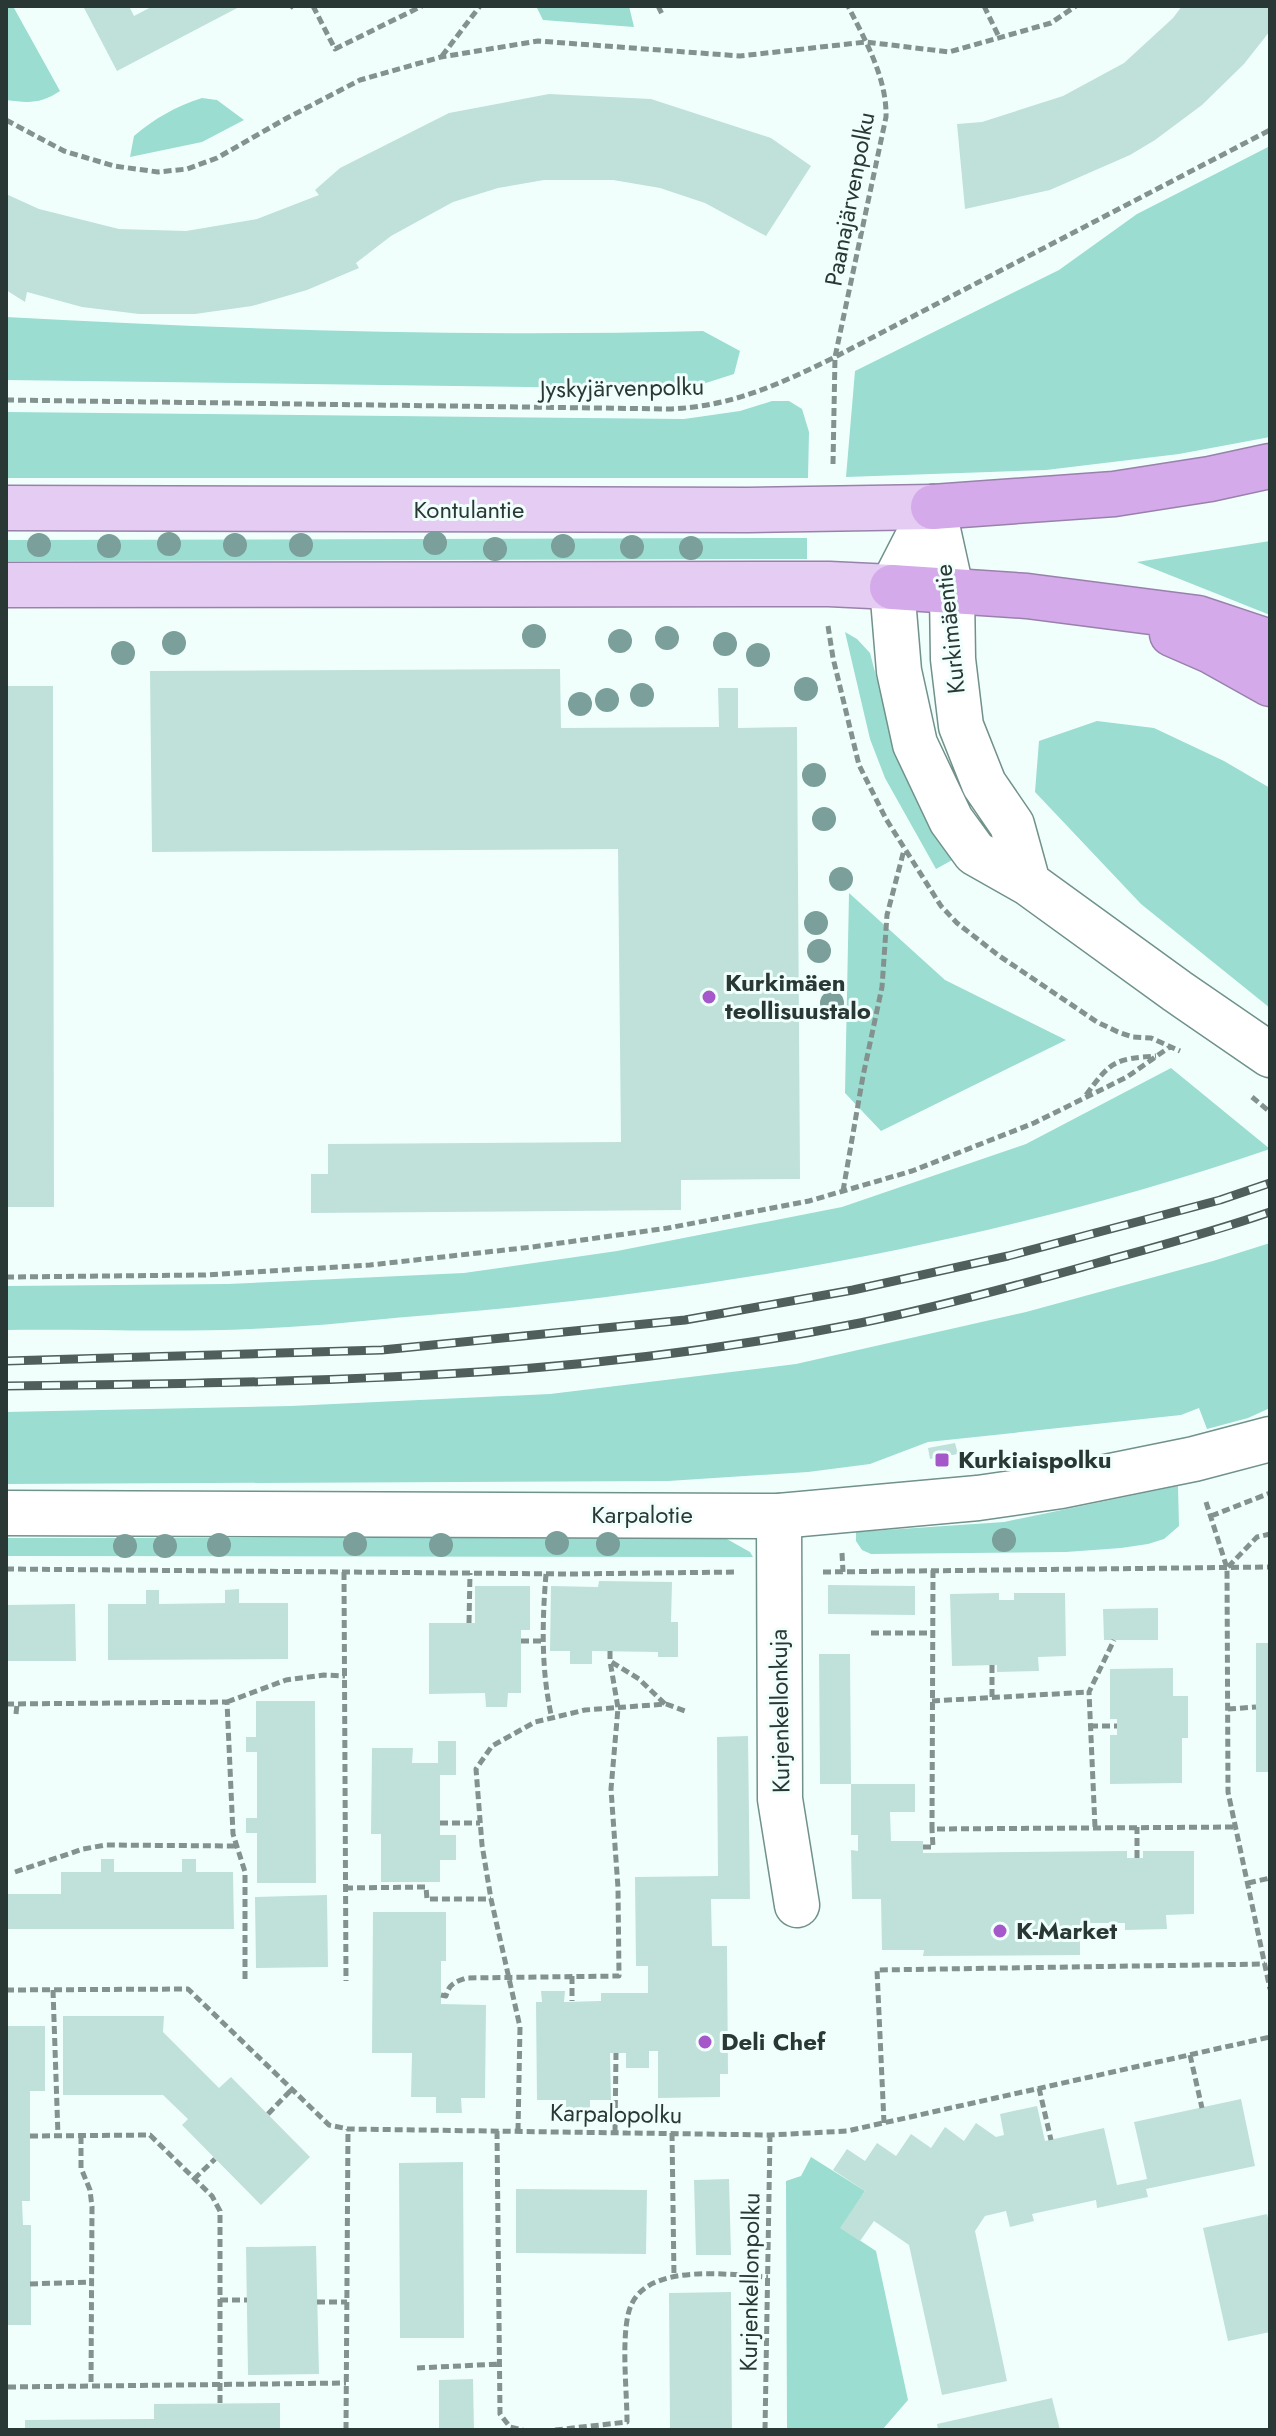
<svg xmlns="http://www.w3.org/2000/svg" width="1276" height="2436" viewBox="0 0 1276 2436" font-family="Jost,sans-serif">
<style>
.green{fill:#9bddd1}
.building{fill:#bfe1da}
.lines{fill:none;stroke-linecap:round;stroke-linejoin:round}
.street-casing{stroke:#71918b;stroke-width:47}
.secondary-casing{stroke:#71918b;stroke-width:47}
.primary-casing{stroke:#9882ab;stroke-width:47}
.highway-casing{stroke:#9882ab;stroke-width:47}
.path{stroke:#84928f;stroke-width:5;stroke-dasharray:8 4;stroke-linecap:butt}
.street{stroke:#fff;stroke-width:44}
.secondary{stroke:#fff;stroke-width:44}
.primary{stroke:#e5ccf2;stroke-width:44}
.highway{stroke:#d4aaea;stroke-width:44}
.rail-casing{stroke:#515f5c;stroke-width:9}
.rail{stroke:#f1fffc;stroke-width:6;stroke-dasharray:18;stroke-linecap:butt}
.tree{fill:#7b9f9a}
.poi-dot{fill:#a558ca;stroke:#f1fffc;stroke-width:3}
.labels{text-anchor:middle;stroke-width:6;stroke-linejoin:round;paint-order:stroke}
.street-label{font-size:24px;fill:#2a3835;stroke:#f1fffc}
.poi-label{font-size:24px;font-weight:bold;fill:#2a3835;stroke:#f1fffc;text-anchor:start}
</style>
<rect width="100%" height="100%" fill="#f1fffc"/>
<path class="green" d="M6,6L14,8L60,91C41,104 28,103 6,100Z
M536,6H629L634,27L543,20Z
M202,98L217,100L244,120L202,142L130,157L134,136C154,119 176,106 202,98Z
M1270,146V437L1179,454L1046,470L846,477L855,371L1059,270L1137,214Z
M6,317C238,330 471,337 703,331L740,351L734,374L687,389L6,380Z
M772,401H789L802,409L809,432L808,478H6V412L684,419L740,411Z
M807,538V559L6,561V540Z
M1270,541V615L1137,562Z
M845,632L857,639L870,653L889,725L954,859L936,869L885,778L870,739Z
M1097,721L1154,728L1224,761L1270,788V1008L1141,904L1035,792L1039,741Z
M849,893L945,980L1066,1040L881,1131L845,1093Z
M1171,1068L1270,1149C995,1243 708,1293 418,1316C369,1320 320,1326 270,1328C183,1333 94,1329 6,1330V1286L228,1284L464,1273L617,1251L842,1207L1026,1144Z
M1270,1243V1408L1248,1418L1207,1429L1199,1408L1181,1415L928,1442L870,1464L808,1472L668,1481L6,1484V1412L291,1406L550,1394L796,1364L1026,1312L1213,1261Z
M1178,1486L1179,1526L1164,1539L1148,1544L1121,1548L1066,1552L871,1554L862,1550L856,1541V1532L1004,1522Z
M6,1538H725L750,1552L753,1557L6,1556Z
M811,2157L865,2191L841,2228L876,2251L908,2400L882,2430L787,2429L786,2181L801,2176Z"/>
<path class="building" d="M83,6H129L134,16L153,6H241L117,71Z
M1182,6H1270V31L1244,64L1202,105L1155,140L1130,155L1050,190L965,209L957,124L982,122L1063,96L1124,63L1173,18Z
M549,94L651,99L771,138L811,166L766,236L705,203L660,188L613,180H544L498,188L453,202L391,236L356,263L359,268L307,290L252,306L195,314H139L82,307L27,292L25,302L6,290V194L39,209L119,229L186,231L257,219L319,195L315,190L340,168L449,113Z
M560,669L561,728L719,727L718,688H738V728L797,727L800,1179L681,1180V1210L311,1213V1174H328V1144L621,1142L618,849L152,852L150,671Z
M6,686H53L54,1207H6Z
M955,1443L958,1454L930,1459L928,1448Z
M599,1581L672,1582L671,1622H678V1657H658V1652L592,1651V1664H570V1651H550L551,1586L598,1587Z
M828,1585L915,1586V1615L828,1614Z
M475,1586H530V1630H521V1693H508L507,1707H486L485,1693L429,1694V1623H475Z
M239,1589V1603H288V1659L108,1660V1604H146V1590H159V1604L225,1603V1590Z
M999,1593V1600H1014V1593H1065L1066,1656L1038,1657L1039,1671L997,1672V1665L952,1666L950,1594Z
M75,1604L76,1661H6V1605Z
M1158,1608V1640H1104L1103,1609Z
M1256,1643H1270V1772H1256Z
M819,1654H850L851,1784H820Z
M1173,1668V1696H1188V1738H1182V1783L1110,1784V1735H1117V1719H1110V1669Z
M256,1701H315L316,1883H257V1833H246V1818H257V1752H246V1737H256Z
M748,1736L750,1899H711L712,1946H727L728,2074H720V2097L658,2098V2051H649V2068H626V2053H610L611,2100H590V2112H566V2100H537L536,2002H542L541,1991H565L564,2002L601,2001V1993H648V1966H636L635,1877L718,1876L717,1737Z
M438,1741H456V1775H440V1835H456V1860H440V1882H381V1834H371L372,1748H413L412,1763H438Z
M851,1784H915V1812H890L891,1841H923V1853L1127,1851V1858H1143V1851H1194V1914L1166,1915L1167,1929L1125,1930V1923H1080V1955L923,1956L924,1950H882L881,1899H852L851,1850L858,1851V1835H851Z
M101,1859H114V1872H182V1859H196V1872H233L234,1929H6V1894H61V1872H101Z
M327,1895L328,1967L256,1968L255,1897Z
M373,1912H446V1961H441V2004L486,2005L485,2098H461L462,2113H436V2097H411L412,2053H372Z
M63,2016H164L163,2032L219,2088L231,2077L310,2157L261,2205L182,2125L188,2119L163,2095H63Z
M6,2026H45V2091H30V2201H22L23,2225H31V2325H6Z
M1241,2099L1255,2166L1146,2189L1148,2197L1097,2208L1096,2200L1032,2214L1034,2221L1010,2227L1006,2211L985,2216L975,2231L1007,2381L942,2395L909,2245L874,2221L860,2241L840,2228L865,2191L833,2170L847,2149L865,2161L877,2143L896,2156L911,2134L931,2148L945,2127L964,2141L976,2123L996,2137L1004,2135L1000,2114L1037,2106L1045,2141L1104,2128L1117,2185L1147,2179L1134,2122Z
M463,2162L464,2338H400L399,2163Z
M729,2179L731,2255H696L694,2180Z
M516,2189L647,2190L646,2254L516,2253Z
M1267,2214L1270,2226V2332L1228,2341L1203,2228Z
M316,2246L319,2374L248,2375L246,2247Z
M731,2292L732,2430H670L669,2293Z
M473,2379L474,2430H439V2380Z
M1052,2398L1060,2430H938L937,2424Z
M280,2403V2430H25V2420L154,2419V2404Z"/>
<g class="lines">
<g class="street-casing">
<path id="street" d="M779,1516L780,1799L797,1905"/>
</g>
<g class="secondary-casing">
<path id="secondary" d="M933,507L892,587L899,671L915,744L951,820L975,853L1028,883L1177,991L1270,1055
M933,507L952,593L953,659L961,726L984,784L1012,825L1028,883
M6,1513L779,1516L978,1498L1061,1486L1194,1459L1270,1439"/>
</g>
<g class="primary-casing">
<path id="primary" d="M6,508L747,510L933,507
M6,585L829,584L892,587"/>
</g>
<g class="highway-casing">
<path id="highway" d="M933,507L1114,494L1210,479L1270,466
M892,587L1027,596L1198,618L1270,642
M1172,634L1211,651L1270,684"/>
</g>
<path class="path" d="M313,6L335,49L422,6
M658,6L662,14
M984,6L1000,39
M290,8L292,6
M442,56L480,6
M6,120L64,151L114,166L158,172L187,169L217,158L287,118L360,80L441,57L538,41L740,56L866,42L949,52L1051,23L1076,6
M6,400L671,409C733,406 780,384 835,357L1270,130
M833,464L835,357L886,117C887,78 865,40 848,6
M828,626L833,658L859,765L886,819L941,906L957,923L998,955L1097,1022L1118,1032L1133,1037L1151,1038L1180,1051
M1086,1095C1111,1061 1114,1059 1156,1056
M1252,1097L1270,1112
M843,1191L863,1076L882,987L887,915L904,850
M6,1277L204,1275L370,1265L532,1247L668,1228L809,1201L912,1171L1034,1123L1127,1077L1171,1046
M1206,1502L1227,1568L1228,1792L1270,1989
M1211,1516L1270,1493
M842,1553L843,1572
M1228,1567L1257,1537L1270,1534
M6,1569L570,1574L737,1572
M933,1570L932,1829L1236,1827
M344,1572L346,1981
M823,1572L1270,1567
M546,1574C542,1623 541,1671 552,1719
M469,1623L470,1573
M871,1633H932
M521,1641H542
M610,1651V1661L639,1679L665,1704
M992,1665V1698
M932,1701L1089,1692
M227,1702L286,1680L324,1675L345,1676
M6,1704L227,1702L233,1834L245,1872V1979
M1228,1709L1256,1707
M16,1714L17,1704
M1090,1726H1117
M440,1823H480
M1095,1827L1089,1692L1114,1640
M923,1847H933L932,1829
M1137,1858V1827
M15,1872L83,1849L106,1845L236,1846
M1248,1883L1270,1878
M345,1888L426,1887L427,1899H491
M572,1976V2001
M6,1990L188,1989L329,2125L348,2129L770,2135L847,2131L1270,2037
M53,1990L58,2136
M441,1995L446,1996C449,1984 455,1982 466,1978L619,1976L618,1888L611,1789L618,1708L610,1661
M1190,2055L1202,2108
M1039,2088L1051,2140
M268,2114L292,2089
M884,2123L877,1970L1265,1964
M497,2131L500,2414L510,2427L523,2430
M518,2131L520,2027L491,1899L482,1845L476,1769L492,1746L535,1722L585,1710L666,1704L688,1712
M615,2132L616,2053
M672,2133L674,2277
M30,2136L150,2135L212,2196L220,2211V2403
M81,2136V2168L90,2190L92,2207L91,2386
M194,2179L215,2159
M30,2284L92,2282
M220,2300H247
M317,2302H347
M417,2368L500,2364
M8,2387L346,2383
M346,2430L348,2129
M555,2430L627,2422C627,2391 621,2340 629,2311C643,2261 729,2275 768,2277
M765,2430L770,2135"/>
<use href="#street" class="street"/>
<use href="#secondary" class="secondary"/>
<use href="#primary" class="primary"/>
<use href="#highway" class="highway"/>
<g class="rail-casing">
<path id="rail" d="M6,1361L382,1350L685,1320L853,1290L1008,1256L1220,1200L1270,1183
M6,1386C178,1384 350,1382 521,1369C634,1360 748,1345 860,1323C939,1307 1019,1285 1097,1263C1155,1247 1213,1232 1270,1212"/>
</g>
<use href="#rail" class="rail"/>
</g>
<g class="tree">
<circle cx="435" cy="543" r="12"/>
<circle cx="169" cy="544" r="12"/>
<circle cx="39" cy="545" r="12"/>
<circle cx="235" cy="545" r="12"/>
<circle cx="301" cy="545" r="12"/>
<circle cx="109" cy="546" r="12"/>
<circle cx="563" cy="546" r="12"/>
<circle cx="632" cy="547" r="12"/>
<circle cx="691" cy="548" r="12"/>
<circle cx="495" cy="549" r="12"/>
<circle cx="534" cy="636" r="12"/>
<circle cx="667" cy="638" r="12"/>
<circle cx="620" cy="641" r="12"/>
<circle cx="174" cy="643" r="12"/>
<circle cx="725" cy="644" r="12"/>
<circle cx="123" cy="653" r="12"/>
<circle cx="758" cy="655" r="12"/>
<circle cx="806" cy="689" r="12"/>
<circle cx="642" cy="695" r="12"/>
<circle cx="607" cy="700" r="12"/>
<circle cx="580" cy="704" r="12"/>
<circle cx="814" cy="775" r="12"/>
<circle cx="824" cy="819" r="12"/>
<circle cx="841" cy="879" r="12"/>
<circle cx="816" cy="923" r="12"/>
<circle cx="819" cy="951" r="12"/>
<circle cx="832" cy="1003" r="12"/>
<circle cx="1004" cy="1540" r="12"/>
<circle cx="557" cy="1543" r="12"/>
<circle cx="355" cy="1544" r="12"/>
<circle cx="608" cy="1544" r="12"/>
<circle cx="219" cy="1545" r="12"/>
<circle cx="441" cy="1545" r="12"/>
<circle cx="125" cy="1546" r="12"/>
<circle cx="165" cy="1546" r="12"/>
</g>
<g class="poi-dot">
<circle cx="709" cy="997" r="8"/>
<rect x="934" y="1452" width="16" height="16" rx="4"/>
<circle cx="1000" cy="1931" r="8"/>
<circle cx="705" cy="2042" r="8"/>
</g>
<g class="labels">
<g class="street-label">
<text transform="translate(850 199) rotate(-79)" y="8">Paanajärvenpolku</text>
<text transform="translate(622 388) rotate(-1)" y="8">Jyskyjärvenpolku</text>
<text x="469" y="518">Kontulantie</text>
<text transform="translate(950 629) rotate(-96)" y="8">Kurkimäentie</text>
<text x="642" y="1523">Karpalotie</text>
<text transform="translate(780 1711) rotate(-91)" y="8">Kurjenkellonkuja</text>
<text transform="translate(616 2114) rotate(1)" y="8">Karpalopolku</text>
<text transform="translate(750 2282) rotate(-89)" y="8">Kurjenkellonpolku</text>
</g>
<g class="poi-label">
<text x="725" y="991">Kurkimäen<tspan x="725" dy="28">teollisuustalo</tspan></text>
<text x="958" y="1468">Kurkiaispolku</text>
<text x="1016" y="1939">K-Market</text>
<text x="721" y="2050">Deli Chef</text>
</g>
</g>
<rect width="1276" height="2436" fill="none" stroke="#2a3835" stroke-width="16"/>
</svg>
